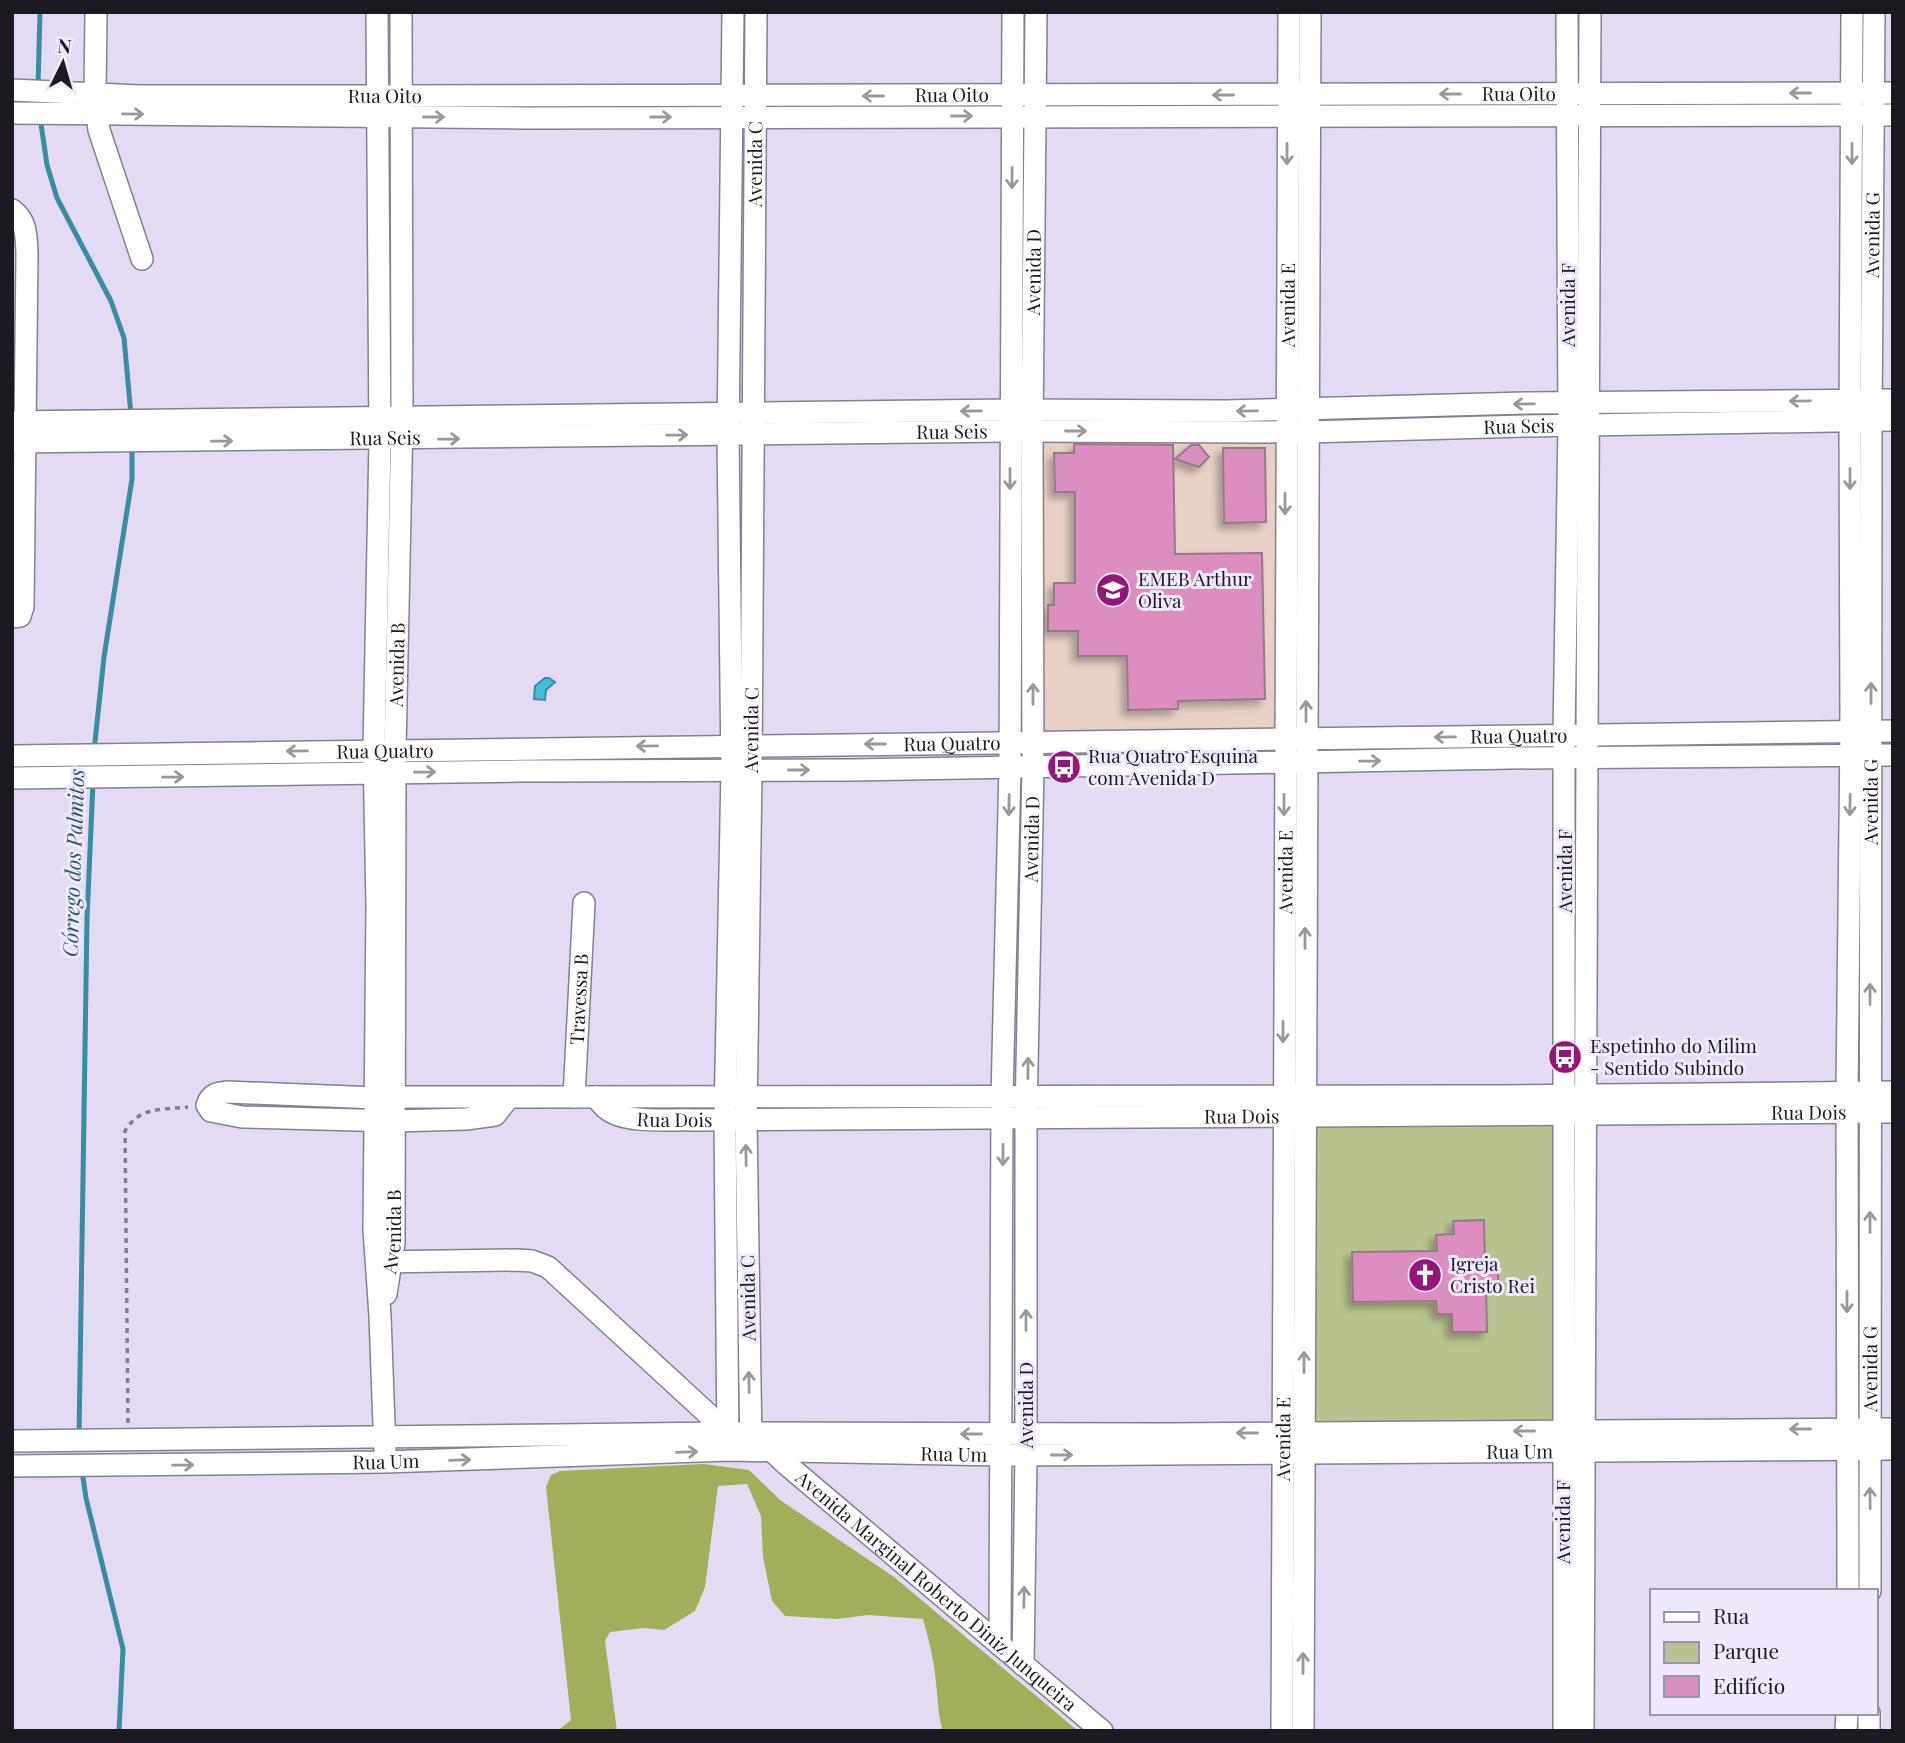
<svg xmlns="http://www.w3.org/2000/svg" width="1905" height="1743" viewBox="0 0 1905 1743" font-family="'Playfair Display',serif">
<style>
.education{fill:#e7d0c5}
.green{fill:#b9c38f}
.forest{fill:#a2af5a}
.water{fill:#45bfd8;stroke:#398da1;stroke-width:2}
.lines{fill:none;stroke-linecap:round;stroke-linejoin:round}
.stream{stroke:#398da1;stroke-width:5}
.building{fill:#dc8ebe;stroke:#927c89;stroke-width:2;filter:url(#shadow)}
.minor-casing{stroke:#867e93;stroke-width:24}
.path{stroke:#847d8d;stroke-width:3.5;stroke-dasharray:5 5;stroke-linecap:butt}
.minor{stroke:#fff;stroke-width:21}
.oneway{stroke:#99989b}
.labels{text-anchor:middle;stroke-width:6;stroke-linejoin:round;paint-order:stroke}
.street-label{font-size:19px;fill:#1c1921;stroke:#f0e9fc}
.poi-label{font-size:19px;fill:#1c1921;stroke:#f0e9fc;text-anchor:start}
.water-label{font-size:21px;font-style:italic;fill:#285a65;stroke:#f0e9fc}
</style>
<defs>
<filter id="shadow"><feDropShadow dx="-5.5" dy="5.5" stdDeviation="3.5" flood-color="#0004"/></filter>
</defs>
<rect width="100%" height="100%" fill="#e4daf2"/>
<path class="education" d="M1280,437L1282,737L1035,741L1040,440Z"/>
<path class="green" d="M1565,1114L1563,1431L1304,1432L1306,1115Z"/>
<path class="forest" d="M704,1464L749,1470L780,1500L894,1577L1078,1731H943C937,1712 938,1694 935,1674C933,1655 928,1637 923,1619L868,1615L837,1619L785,1616L772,1601L763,1557L761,1516L747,1484L718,1486L705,1587L695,1611L664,1630L644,1628L610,1632L605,1641L617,1731H557L571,1720L546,1487L551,1475L560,1471Z"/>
<path class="water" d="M545,678H549L555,682L546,690L545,700L534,699L535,686Z"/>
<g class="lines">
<path class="stream" d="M38,86L40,12
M40,117L47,165L57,198L111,301L124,338L131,415
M94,751L104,657L132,479V445
M79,1437L87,919L93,782
M82,1471L86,1498L123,1649L119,1731"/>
</g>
<path class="building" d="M1074,444L1173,445L1175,554L1262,553L1265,699L1178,701V709L1128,710L1127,656H1078V631H1048V605H1054V583H1075V492H1055L1054,453H1074Z
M1191,445H1199L1209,457L1199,467L1175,459Z
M1223,448H1265L1266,522L1224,523Z
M1484,1220L1485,1265H1498V1285H1486L1487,1332H1452V1314H1437L1436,1301L1353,1302L1352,1252L1437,1251L1436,1235L1454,1234L1453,1221Z"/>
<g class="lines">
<g class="minor-casing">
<g id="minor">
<path d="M96,12L95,94L99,130L142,259"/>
<path d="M377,12L380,440L374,750L377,905L374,1229L380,1316L385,1452"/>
<path id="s1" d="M12,90L139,96H377L1893,93"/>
<path d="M12,113L527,118L1893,115"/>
<path d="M12,210C27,221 26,236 27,253L23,607L20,616L12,617"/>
<path d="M12,422L1010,410L1226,411L1526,403L1893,400"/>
<path id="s2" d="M12,442L1010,431L1308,432L1525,426L1893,420"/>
<path id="s3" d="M12,756L1893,731"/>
<path d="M12,778L520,771L854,770L1510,758L1893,755"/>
<path d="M509,1097L495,1115L466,1119L395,1121L242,1117L211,1111L207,1105C211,1094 217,1093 228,1092L376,1098L395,1097L1508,1096L1893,1092"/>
<path id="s4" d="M574,1097L584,903"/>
<path id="s5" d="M596,1097C599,1101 603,1106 607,1109C625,1124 671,1119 694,1120L1893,1112"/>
<path d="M379,1262L518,1260L532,1261L548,1267L708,1414L721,1434L720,1445"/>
<path id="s6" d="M386,1294L394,1243L395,750L402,419L401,12"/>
<path d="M12,1441L728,1433L1170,1434L1893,1429"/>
<path d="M728,1445L725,1120L732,770L728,435L733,12"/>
<path id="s7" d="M771,1445L772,1451L786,1464L1102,1731"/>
<path id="s8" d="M751,1448L746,1120L751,770L756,12"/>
<path id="s9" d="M12,1466L385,1462L728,1450L1002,1455L1893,1449"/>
<path d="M1848,1591L1847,1092L1851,732L1850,421L1852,12"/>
<path id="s10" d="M1870,1591L1871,421L1874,12"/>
<path d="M1000,1645L1002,1097L1010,768L1013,12"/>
<path id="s11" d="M1023,1665L1026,1455V1117L1033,767L1032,432L1036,12"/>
<path id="s12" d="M1282,1731L1289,12"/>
<path d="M1303,1731L1310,12"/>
<path d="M1564,1731V735L1569,425L1567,12"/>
<path d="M1583,1731L1590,12"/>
<path d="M1846,1731L1847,1713"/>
<path d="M1869,1731V1713"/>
</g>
</g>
<path class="path" d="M128,1423L125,1131C140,1106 162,1110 188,1107"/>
<use href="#minor" class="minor"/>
</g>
<defs><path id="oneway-shaft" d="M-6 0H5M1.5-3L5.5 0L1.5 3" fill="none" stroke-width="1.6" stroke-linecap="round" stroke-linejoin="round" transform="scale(1.75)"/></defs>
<g class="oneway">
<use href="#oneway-shaft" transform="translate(1800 93) rotate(180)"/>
<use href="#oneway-shaft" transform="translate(1450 94) rotate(180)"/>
<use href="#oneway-shaft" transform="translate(1223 95) rotate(180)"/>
<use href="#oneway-shaft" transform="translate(873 96) rotate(180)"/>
<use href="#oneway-shaft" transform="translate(133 114) rotate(1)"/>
<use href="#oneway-shaft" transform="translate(962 116)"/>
<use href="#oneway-shaft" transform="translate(434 117)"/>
<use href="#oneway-shaft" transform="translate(661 117)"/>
<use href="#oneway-shaft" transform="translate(1287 154) rotate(90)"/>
<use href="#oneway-shaft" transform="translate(1852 154) rotate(90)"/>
<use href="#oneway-shaft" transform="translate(1012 178) rotate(91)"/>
<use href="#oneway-shaft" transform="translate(1800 401) rotate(179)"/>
<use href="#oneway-shaft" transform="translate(1524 404) rotate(179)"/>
<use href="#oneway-shaft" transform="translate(971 411) rotate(179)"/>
<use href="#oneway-shaft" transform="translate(1247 411) rotate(179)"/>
<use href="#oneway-shaft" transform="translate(1076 431)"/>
<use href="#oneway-shaft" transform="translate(677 435) rotate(-1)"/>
<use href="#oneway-shaft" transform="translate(449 439) rotate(-1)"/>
<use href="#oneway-shaft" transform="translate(222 441) rotate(-1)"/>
<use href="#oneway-shaft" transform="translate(1010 479) rotate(90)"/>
<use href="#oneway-shaft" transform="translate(1850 479) rotate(90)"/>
<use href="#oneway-shaft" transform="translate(1285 504) rotate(90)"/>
<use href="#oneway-shaft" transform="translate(1871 693) rotate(-90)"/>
<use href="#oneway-shaft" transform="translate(1033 694) rotate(-90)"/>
<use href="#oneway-shaft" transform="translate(1306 711) rotate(-90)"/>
<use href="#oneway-shaft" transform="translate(1445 737) rotate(179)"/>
<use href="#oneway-shaft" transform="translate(875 744) rotate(180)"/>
<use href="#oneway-shaft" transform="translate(647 746) rotate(179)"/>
<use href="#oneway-shaft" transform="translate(297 751) rotate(179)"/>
<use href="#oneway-shaft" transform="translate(1370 761) rotate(-1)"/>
<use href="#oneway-shaft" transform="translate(799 770)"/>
<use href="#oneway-shaft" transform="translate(425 772) rotate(-1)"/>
<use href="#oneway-shaft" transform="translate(173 777) rotate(-1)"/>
<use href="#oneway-shaft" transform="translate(1009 805) rotate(91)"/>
<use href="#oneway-shaft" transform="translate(1284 805) rotate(90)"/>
<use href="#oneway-shaft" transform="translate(1850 805) rotate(91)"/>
<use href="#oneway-shaft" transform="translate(1305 938) rotate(-90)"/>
<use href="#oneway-shaft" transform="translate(1870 994) rotate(-90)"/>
<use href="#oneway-shaft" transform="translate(1283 1032) rotate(90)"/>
<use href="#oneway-shaft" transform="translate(1028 1068) rotate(-89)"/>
<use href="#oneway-shaft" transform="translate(746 1155) rotate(-91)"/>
<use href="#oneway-shaft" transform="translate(1003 1155) rotate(90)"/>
<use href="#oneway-shaft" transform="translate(1870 1222) rotate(-90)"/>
<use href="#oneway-shaft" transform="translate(1847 1302) rotate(90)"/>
<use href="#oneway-shaft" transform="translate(1026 1320) rotate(-90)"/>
<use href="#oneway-shaft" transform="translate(1304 1362) rotate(-90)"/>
<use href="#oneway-shaft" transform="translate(749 1382) rotate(-91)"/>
<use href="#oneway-shaft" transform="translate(1800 1429) rotate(180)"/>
<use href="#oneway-shaft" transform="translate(1524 1431) rotate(180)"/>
<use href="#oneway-shaft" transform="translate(1247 1433) rotate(180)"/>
<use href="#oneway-shaft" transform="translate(971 1434) rotate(180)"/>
<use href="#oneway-shaft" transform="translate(687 1452) rotate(-2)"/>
<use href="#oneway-shaft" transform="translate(1062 1455)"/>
<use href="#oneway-shaft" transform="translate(460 1460) rotate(-2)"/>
<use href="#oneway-shaft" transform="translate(183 1465) rotate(-1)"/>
<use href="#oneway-shaft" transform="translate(1870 1498) rotate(-91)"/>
<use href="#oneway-shaft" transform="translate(1024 1597) rotate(-89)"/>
<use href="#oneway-shaft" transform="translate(1303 1663) rotate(-90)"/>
</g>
<defs>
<g id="school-disc" transform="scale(1.75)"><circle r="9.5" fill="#921876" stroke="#f0e9fc"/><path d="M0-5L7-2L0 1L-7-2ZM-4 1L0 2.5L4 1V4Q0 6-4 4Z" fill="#fff"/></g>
<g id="bus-disc" transform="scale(1.75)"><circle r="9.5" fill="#921876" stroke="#f0e9fc"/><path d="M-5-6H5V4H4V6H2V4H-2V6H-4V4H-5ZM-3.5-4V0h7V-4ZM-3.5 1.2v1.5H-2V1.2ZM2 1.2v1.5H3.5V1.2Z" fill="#fff"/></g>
<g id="church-disc" transform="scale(1.75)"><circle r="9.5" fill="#921876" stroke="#f0e9fc"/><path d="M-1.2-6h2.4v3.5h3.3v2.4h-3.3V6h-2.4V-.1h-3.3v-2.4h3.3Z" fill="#fff"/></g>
</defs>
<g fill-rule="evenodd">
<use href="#school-disc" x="1113" y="590"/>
<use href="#bus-disc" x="1064" y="767"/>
<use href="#bus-disc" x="1565" y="1057"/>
<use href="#church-disc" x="1425" y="1275"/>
</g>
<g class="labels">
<g class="street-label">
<text dy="7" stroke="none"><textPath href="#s1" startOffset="1507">Rua Oito</textPath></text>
<text dy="7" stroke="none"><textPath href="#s1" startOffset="373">Rua Oito</textPath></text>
<text dy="7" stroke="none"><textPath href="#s1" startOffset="940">Rua Oito</textPath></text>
<text dy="7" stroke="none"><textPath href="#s8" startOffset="1284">Avenida C</textPath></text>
<text dy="7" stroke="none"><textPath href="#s10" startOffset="1356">Avenida G</textPath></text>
<text dy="7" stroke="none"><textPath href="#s11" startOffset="1393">Avenida D</textPath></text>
<text dy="7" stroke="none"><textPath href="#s12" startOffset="1426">Avenida E</textPath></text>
<text transform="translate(1568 305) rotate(-90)" y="7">Avenida F</text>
<text dy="7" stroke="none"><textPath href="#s2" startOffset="1507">Rua Seis</textPath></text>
<text dy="7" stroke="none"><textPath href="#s2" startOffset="940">Rua Seis</textPath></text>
<text dy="7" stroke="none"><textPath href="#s2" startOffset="373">Rua Seis</textPath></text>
<text dy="7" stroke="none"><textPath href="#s6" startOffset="630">Avenida B</textPath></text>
<text dy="7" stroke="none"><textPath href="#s8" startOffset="718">Avenida C</textPath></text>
<text dy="7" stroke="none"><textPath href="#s3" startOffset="1507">Rua Quatro</textPath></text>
<text dy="7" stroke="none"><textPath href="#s3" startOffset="940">Rua Quatro</textPath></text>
<text dy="7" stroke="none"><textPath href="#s3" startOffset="373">Rua Quatro</textPath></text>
<text dy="7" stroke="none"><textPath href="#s10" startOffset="789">Avenida G</textPath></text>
<text dy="7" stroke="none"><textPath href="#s11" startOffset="826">Avenida D</textPath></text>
<text dy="7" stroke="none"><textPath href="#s12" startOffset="859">Avenida E</textPath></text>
<text transform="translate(1565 871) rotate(-90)" y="7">Avenida F</text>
<text dy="7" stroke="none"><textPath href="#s4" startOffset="98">Travessa B</textPath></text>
<text dy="7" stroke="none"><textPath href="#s5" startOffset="1220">Rua Dois</textPath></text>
<text dy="7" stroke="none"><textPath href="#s5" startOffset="653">Rua Dois</textPath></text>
<text dy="7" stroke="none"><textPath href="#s5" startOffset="86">Rua Dois</textPath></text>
<text dy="7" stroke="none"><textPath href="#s6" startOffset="63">Avenida B</textPath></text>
<text transform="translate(748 1298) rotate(-91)" y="7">Avenida C</text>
<text dy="7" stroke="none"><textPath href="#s10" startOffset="222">Avenida G</textPath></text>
<text transform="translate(1026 1405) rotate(-90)" y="7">Avenida D</text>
<text dy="7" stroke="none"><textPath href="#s12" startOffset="292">Avenida E</textPath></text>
<text dy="7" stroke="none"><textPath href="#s9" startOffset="1508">Rua Um</textPath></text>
<text dy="7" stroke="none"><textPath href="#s9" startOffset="942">Rua Um</textPath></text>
<text dy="7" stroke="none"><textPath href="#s9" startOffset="374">Rua Um</textPath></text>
<text transform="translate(1563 1522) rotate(-90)" y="7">Avenida F</text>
<text dy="7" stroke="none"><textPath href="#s7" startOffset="222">Avenida Marginal Roberto Diniz Junqueira</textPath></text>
</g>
<g class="poi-label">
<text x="1138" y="586">EMEB Arthur<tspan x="1138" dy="22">Oliva</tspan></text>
<text x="1088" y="763">Rua Quatro Esquina<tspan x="1088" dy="22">com Avenida D</tspan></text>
<text x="1590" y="1053">Espetinho do Milim<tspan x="1590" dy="22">- Sentido Subindo</tspan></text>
<text x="1450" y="1271">Igreja<tspan x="1450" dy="22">Cristo Rei</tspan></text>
</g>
<g class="water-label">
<text transform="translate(74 863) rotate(-88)" y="7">Córrego dos Palmitos</text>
</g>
</g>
<rect width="1905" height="1743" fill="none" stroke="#1c1921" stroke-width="28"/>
<rect x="1650" y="1589" width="228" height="126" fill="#f0e9fc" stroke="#9b96a4" stroke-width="2"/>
<rect x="1664" y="1612" width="35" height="10" fill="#ffffff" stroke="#9b96a4" stroke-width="2"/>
<text x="1713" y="1624" font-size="21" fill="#1c1921">Rua</text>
<rect x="1664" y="1642" width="35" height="21" fill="#b9c38f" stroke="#9b96a4" stroke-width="2"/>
<text x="1713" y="1659" font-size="21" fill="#1c1921">Parque</text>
<rect x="1664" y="1676" width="35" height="21" fill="#dc8ebe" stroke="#9b96a4" stroke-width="2"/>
<text x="1713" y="1694" font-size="21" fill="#1c1921">Edifício</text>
<g transform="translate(63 63) rotate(5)" stroke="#f0e9fc" stroke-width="5" paint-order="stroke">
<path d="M0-5L12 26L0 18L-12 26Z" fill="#1c1921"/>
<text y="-10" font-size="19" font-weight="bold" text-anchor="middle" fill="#1c1921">N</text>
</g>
</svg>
